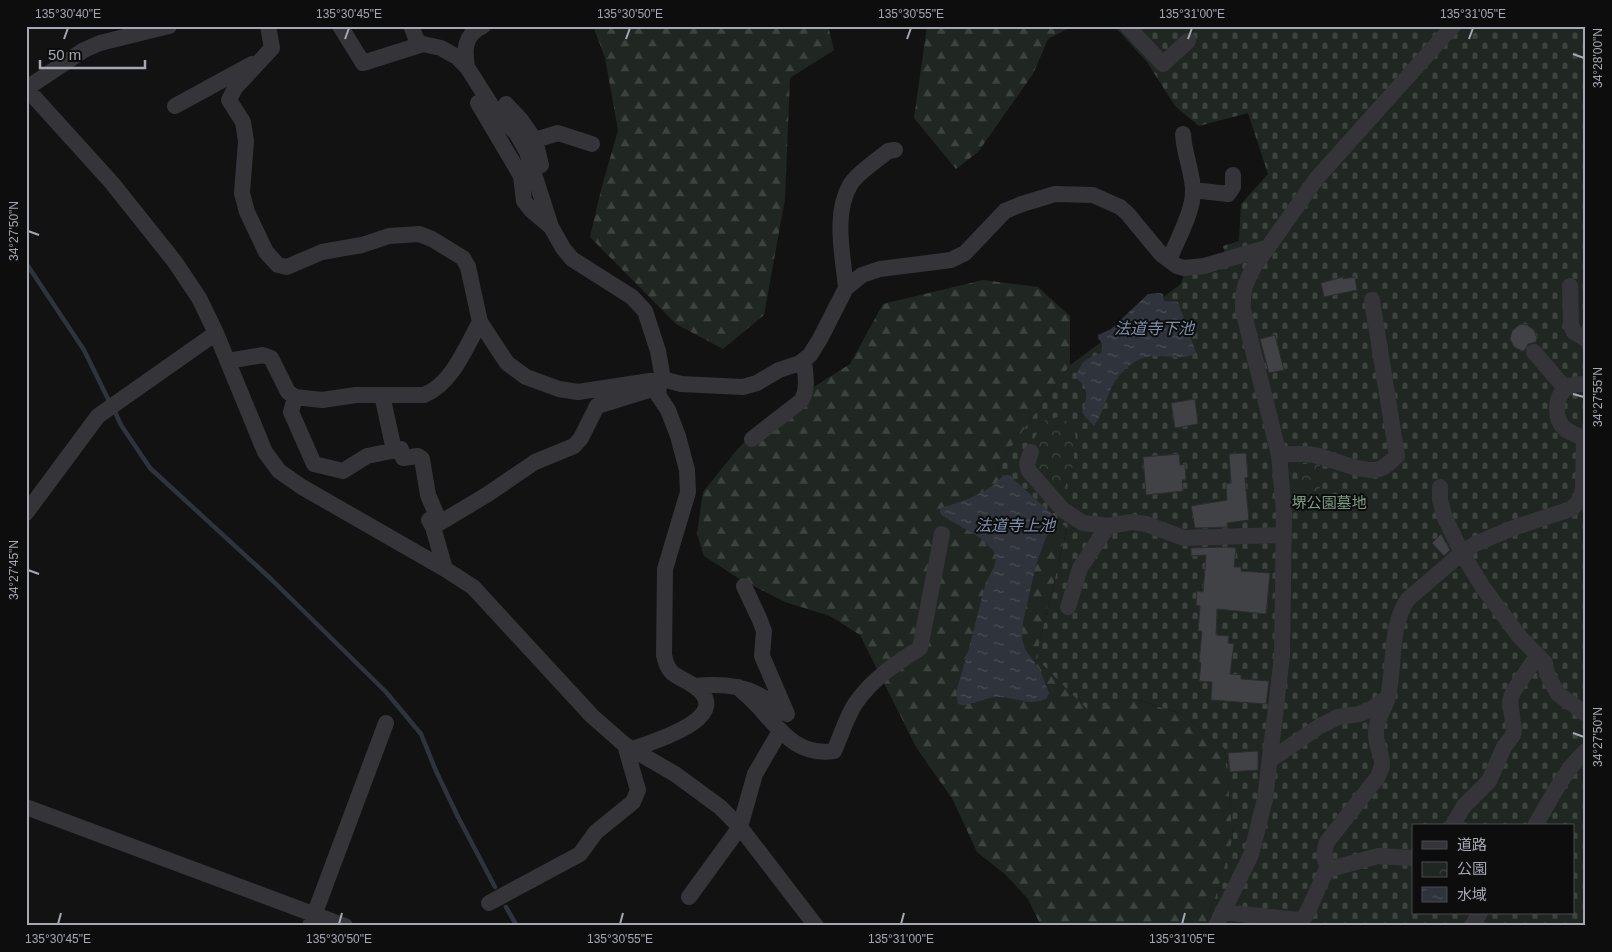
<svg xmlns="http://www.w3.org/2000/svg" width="1612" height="952" viewBox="0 0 1612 952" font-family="Helvetica,'Noto Sans JP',sans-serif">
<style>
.forest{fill:url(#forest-firs)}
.cemetery{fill:url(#cemetery-stones);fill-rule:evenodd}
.park{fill:url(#park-crowns)}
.water{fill:url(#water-ripples)}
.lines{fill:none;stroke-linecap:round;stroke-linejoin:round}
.stream{stroke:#2f343c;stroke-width:4.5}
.building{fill:#414246;stroke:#2c2c2f}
.minor{stroke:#353539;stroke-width:16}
.ticks{fill:none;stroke:#a5a7b2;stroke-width:2}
.labels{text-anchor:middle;stroke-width:4;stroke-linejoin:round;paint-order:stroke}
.park-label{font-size:15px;fill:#7d9b84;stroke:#0d0d0e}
.water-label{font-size:16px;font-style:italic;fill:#7f8faa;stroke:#0d0d0e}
.neatline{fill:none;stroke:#a5a7b2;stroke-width:2}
.ticks-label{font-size:12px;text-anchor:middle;fill:#a5a7b2}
</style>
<defs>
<pattern id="forest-firs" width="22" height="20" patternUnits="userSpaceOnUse" patternTransform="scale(1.25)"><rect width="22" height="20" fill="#202722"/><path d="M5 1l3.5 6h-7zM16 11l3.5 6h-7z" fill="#3d4440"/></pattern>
<pattern id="cemetery-stones" width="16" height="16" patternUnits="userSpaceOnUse" patternTransform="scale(1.25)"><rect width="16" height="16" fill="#202722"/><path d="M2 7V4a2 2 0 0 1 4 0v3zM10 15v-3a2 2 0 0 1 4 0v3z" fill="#3d4440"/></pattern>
<pattern id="park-crowns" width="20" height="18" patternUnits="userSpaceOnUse" patternTransform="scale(1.25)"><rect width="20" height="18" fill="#202722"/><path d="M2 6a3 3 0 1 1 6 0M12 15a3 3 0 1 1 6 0" fill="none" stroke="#3d4440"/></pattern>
<pattern id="water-ripples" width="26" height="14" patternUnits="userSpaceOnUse" patternTransform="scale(1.25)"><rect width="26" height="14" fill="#2f343c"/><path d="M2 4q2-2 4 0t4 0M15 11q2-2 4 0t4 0" fill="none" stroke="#4a4f56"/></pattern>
</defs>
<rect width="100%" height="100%" fill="#121213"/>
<path class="forest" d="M593,26H828L834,50L790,78L785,199L764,315L723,349L676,324L590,237L601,190L618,130L605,58Z
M927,26H1073L1048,39L1033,74L978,152L956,169L914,118Z
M983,280L1038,287L1070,316V365L997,467L1067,527L1036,658L1087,708L1138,700L1182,714L1224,748L1229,790L1233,838L1216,895L1205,926H1041L1028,899L1006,875L977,852L953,800L916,747L860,635L830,616L785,602L738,578L704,556L697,534L703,492L736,451L770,415L850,364L883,304Z"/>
<path class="cemetery" d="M1114,26H1586V926H1205L1216,895L1233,838L1229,790L1224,748L1182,714L1139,700L1087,709L1036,658L1067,528L997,467L1070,365L1181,284L1184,274L1220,271L1225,255L1223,246L1239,241L1241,204L1268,174L1248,113L1199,126L1175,106L1147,62ZM1413,826H1573V913H1413Z"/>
<path class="park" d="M1058,417C1076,424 1078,434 1074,452C1073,456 1075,460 1074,464C1073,467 1070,471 1069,475C1067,481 1065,487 1063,494L1057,495L1037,472L1029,449L1043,421Z
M1302,464H1320V510H1298L1299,477L1302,473Z"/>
<path class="water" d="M1159,293L1163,294L1164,301L1178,302L1196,353C1183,361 1169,355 1154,356C1145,356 1136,360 1129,366C1105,385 1110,403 1094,426L1086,418L1082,412C1085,404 1089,394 1084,386C1081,382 1078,381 1076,376C1083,359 1085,360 1101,353L1103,345L1098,338V335L1111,329L1148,294Z
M1003,475H1009L1052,514L1054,520L1045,540L1036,565L1023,622L1022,639L1025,649L1040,670L1049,693L1046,699C1027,707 1014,696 996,697C983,698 967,708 958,704L956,692L969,648L986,582L994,567L996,559L993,550L979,537L941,515L940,510L942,507C959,504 994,490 1003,475Z"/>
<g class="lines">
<path class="stream" d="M26,263L84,350L110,403
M114,410L121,425L150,468L271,579L386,692L421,734L436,771L458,817L495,887
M506,907L517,926"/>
</g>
<path class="building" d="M1343,277V279L1355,277L1357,290L1324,297L1321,283Z
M1523,324L1527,325L1534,330L1537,338L1536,342L1528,344L1524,351H1522L1514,347L1510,339L1512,331L1519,325Z
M1275,335L1284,370L1269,373L1260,339Z
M1195,399L1198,424L1175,428L1171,403Z
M1246,453L1248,477L1245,478L1249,520L1227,523V527L1195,528L1191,506L1227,500L1226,484L1231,483L1229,454Z
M1179,454L1180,465L1185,464L1186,480H1182L1183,491L1146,495L1143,457Z
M1441,534L1450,550L1444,556L1432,543Z
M1226,547L1236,548L1234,567H1241V571L1270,573L1266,614L1217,609L1216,635L1229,636L1228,643L1234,644L1230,674L1241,675V679L1269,681L1266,704L1211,700L1212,682L1199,681L1201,663L1199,662L1202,631H1198L1200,606L1196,605L1197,591L1203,592L1206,555L1191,556V548Z
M1258,751V770L1230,772L1228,753Z"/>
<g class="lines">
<path class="minor" d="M268,26L272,48L235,88L229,100L243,122L246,141L242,193L247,212L266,252L278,265L287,267L322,252L362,245L389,236L419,234L432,239L463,258L468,267L480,322L507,363L526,377L559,389L578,392L663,379L681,384L743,387L757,383L779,370L800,363L810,355L820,339L846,288L862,275L880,269L951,260L965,253L1005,211L1022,204L1055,194L1093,195L1120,207L1127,213L1161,254L1177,266L1184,268L1204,266L1266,248
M340,26L363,63L423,44L441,48L457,57L467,67L493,108L517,134L527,152L551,227L563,248L572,259L632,297L645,311L658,351L663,379L659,386L658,395L668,410L678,436L687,470L688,492L665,569L664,655C669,678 677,674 694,686C738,717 652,742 633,749
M411,26L419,45
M1127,26L1163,64L1188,41
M467,67C464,49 464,35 483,26
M26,88L112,183L175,262L199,298L216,333L265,452L279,471L302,487L445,569L473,587L592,716L625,745L675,774L720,807L740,827L816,926
M27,88L84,50L100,43L169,26
M478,103L521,176L524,201L532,211L551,227
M506,104L521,120L535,140L541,165
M175,106L252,64
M535,140L558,133L592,144
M1193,190L1228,194L1233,187V175
M1169,260C1177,240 1194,211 1193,189C1192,171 1184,153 1183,134
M1570,286L1571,325L1574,332L1586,339
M846,288C843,255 833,215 850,185C857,173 878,160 888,151L895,150
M1534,352L1565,388
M228,361L263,355L271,358L288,392L295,397L322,400L356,395H424C452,384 466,347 480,322
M382,395L394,450
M295,397L291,412L314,464L343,471L367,456L401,449L403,458L418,456L422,459L428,495L437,516L429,520L433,527
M752,439L801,401C809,389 805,373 804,360
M1031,452L1027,464L1029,471L1063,510L1083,523L1108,526
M1279,455C1291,454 1302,453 1314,455C1331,458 1367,476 1382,468C1387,466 1392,460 1397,456L1372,300
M1440,487V500L1445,518L1462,553L1482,586L1519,636L1545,663L1547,674L1558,694L1586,714
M26,513L98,416L216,333
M445,569L433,527L488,494L535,462L574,446L581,438L597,406L652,389
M1068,607L1080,568L1108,526L1132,522L1146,524L1184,538L1284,535
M694,686C714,684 738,684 757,694C767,699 777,707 787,714L762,656L764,631L759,618L744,586
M738,687C747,696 756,703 763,712C784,735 800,756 834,751C841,736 846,718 855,704C872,679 895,664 920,648L942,534
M1270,760L1320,726L1338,717L1359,714L1371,709L1387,698
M26,807L345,926
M1452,826L1464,806L1489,781L1504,747L1513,735L1514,730L1510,701L1513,692L1537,656
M1535,826C1549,802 1565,769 1586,751
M1328,866C1323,858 1324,851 1327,842L1377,778C1389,757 1376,754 1376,734C1375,721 1385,709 1388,697C1395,665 1389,627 1408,599L1462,553L1475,544L1513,528L1571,509L1580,501L1583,489L1584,438C1577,435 1569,433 1563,427C1554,417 1555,395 1567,388C1572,384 1579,384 1586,384
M1328,866L1334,868L1378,856L1413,858
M689,897L740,827L755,774L780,731
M489,903L580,854L596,832L633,802L638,790L625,745
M1222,912L1299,920L1304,918L1309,909L1328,866
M310,926L386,723
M1216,926L1251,855L1265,799L1282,656L1284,513L1279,455L1243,310C1242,292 1245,283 1254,267L1317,178L1453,26
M1472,926L1480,913"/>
</g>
<path class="ticks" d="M64,39L68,28M345,39L349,28M626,39L630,28M907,39L911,28M1188,39L1192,28M1469,39L1473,28M1573,54L1584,58M28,231L39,235M1573,394L1584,397M28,570L39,574M1573,733L1584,737M58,924L61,913M339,924L342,913M620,924L623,913M901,924L904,913M1182,924L1185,913"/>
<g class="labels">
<g class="park-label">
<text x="1329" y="508">堺公園墓地</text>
</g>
<g class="water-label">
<text x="1154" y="334">法道寺下池</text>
<text x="1015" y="531">法道寺上池</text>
</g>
</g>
<rect width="1612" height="952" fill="none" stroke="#0d0d0e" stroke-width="55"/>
<rect x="1412" y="824" width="162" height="90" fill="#0d0d0e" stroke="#4a4b50"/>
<rect x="1422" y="841" width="25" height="8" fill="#353539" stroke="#4a4b50"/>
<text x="1457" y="850" font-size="15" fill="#a5a7b2">道路</text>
<rect x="1422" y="862" width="25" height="15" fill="url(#park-crowns)" stroke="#4a4b50"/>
<text x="1457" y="874" font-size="15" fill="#a5a7b2">公園</text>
<rect x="1422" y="887" width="25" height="15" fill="url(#water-ripples)" stroke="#4a4b50"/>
<text x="1457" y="900" font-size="15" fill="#a5a7b2">水域</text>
<path d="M40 60v8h105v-8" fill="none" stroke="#a5a7b2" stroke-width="2.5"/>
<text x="48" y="60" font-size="15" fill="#a5a7b2" stroke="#0d0d0e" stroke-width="4" paint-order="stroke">50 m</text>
<rect x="28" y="28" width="1556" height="896" class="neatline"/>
<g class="ticks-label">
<text x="68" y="18">135°30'40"E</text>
<text x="349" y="18">135°30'45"E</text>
<text x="630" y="18">135°30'50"E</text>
<text x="911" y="18">135°30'55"E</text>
<text x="1192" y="18">135°31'00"E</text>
<text x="1473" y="18">135°31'05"E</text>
<text transform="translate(1598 58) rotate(-90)" y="4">34°28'00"N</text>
<text transform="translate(14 231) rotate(-90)" y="4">34°27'50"N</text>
<text transform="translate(1598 397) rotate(-90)" y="4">34°27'55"N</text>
<text transform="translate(14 570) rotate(-90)" y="4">34°27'45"N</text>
<text transform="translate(1598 737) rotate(-90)" y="4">34°27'50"N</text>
<text x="58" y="943">135°30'45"E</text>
<text x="339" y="943">135°30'50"E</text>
<text x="620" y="943">135°30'55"E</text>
<text x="901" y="943">135°31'00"E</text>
<text x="1182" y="943">135°31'05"E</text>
</g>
</svg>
